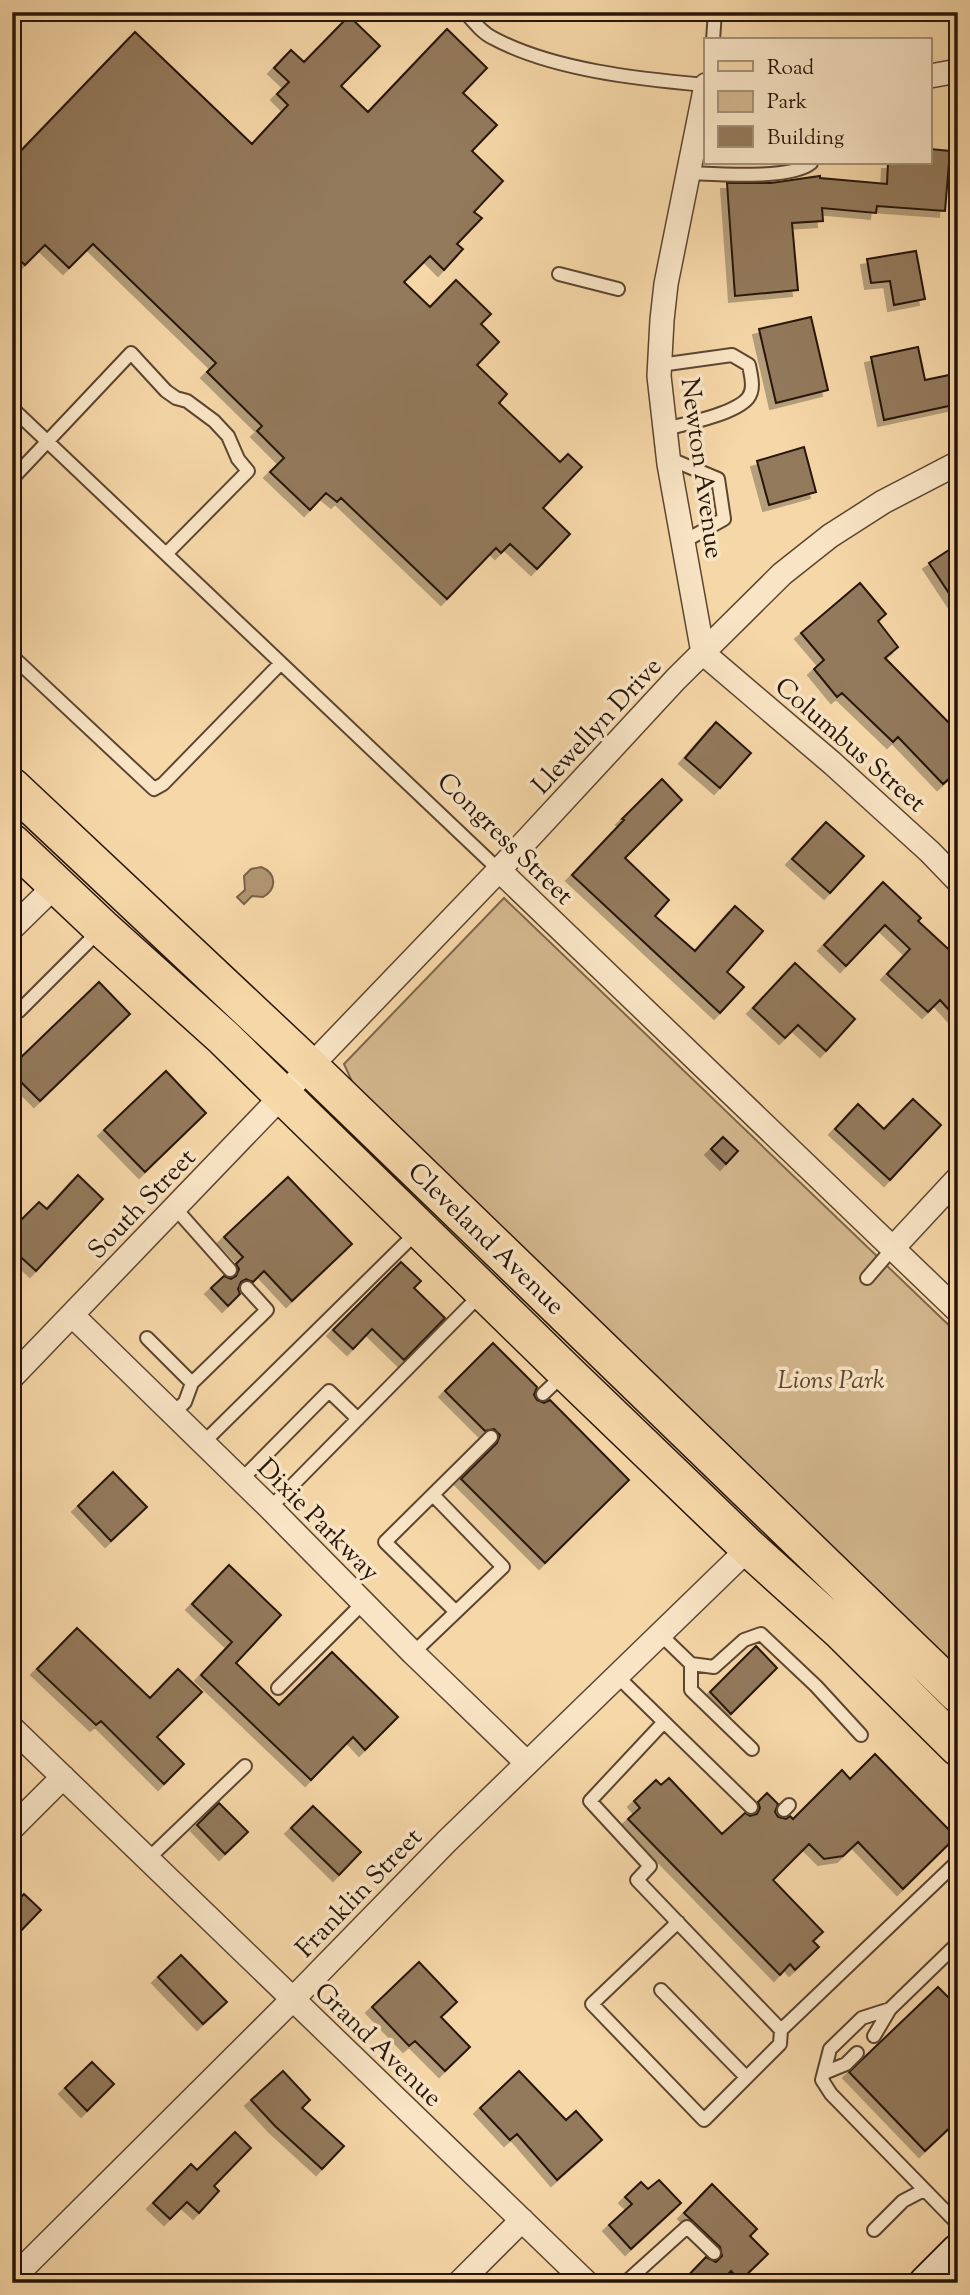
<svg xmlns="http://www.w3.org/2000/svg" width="970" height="2295" viewBox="0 0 970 2295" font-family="'Sorts Mill Goudy',serif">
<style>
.green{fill:#d3b68d;stroke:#7e664a;stroke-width:2}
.water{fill:#b09572;stroke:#7a6248;stroke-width:2}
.building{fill:#937a5b;stroke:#281608;stroke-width:2;filter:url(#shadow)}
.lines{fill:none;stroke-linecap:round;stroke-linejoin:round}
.lane-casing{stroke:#5c4630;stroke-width:16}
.street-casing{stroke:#5c4630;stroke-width:26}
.secondary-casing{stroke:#281608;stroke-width:37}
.primary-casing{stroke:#281608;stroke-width:40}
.lane{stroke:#f9e5c6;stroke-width:12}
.street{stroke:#f9e5c6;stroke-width:23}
.secondary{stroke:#f9e5c6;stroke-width:33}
.primary{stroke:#f6d7a8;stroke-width:37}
.labels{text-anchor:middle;stroke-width:7;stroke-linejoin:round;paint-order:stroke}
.street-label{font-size:26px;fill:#281608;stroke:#f9e5c6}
.park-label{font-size:26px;font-style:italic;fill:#5b4630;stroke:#f9e5c6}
</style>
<defs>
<filter id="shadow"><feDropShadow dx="-6" dy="6" stdDeviation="0" flood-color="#0004"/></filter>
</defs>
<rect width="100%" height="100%" fill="#f6d7a8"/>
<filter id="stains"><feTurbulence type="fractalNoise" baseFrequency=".00286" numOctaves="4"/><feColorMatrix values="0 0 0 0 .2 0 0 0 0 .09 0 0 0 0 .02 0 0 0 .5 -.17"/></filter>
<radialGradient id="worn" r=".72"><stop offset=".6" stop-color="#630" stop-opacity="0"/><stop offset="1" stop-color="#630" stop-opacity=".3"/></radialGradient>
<path class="green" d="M504,898L958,1334V1671L355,1088L344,1064Z"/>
<path class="water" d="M261,867C277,873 277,889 263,897L252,896L244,904L237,897L245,890L244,876L251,869Z"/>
<path class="building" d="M349,16L380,46L341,86L368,112L447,29L487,68L463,93L497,125L472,151L503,181L474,212L482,218L457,244L463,249L444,270L430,256L404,282L430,307L456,280L491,314L481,324L499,342L477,365L507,394L499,403L560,462L568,454L582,467L543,508L570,534L537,569L510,544L501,553L496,548L447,599L341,498L337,502L326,493L310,510L270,472L284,458L257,431L262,426L207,372L216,363L93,244L69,268L45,245L25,265L12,253V160L135,32L252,144L288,105L277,94L289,82L274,68L291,50L304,62Z
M930,149L950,151L945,211L877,206L876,213L822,208L823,221L792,223L798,290L735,296L727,183H771L820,176V178L887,184L888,163H930Z
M916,251L925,299L894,305L890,281L871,283L867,259Z
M811,317L828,390L776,403L759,329Z
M918,347L925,380L954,374L958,404L884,420L871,357Z
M804,447L816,492L769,505L757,461Z
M958,544V607L929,563Z
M860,583L886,614L878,621L898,647L885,658L958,732V771L943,784L898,737L893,742L842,693L837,697L814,669L824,660L801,633Z
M716,722L751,753L720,788L685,758Z
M662,779L682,800L625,858L669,900L655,916L695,951L735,906L763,931L727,972L744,987L720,1013L572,875L624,820L622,819Z
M826,822L864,856L830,893L792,859Z
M883,882L921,918L918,921L958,958V1020L940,1000L928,1012L887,974L910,949L885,925L846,966L824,945Z
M795,963L855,1019L826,1051L798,1025L785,1038L753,1008Z
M99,982L130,1014L40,1101L12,1073V1066Z
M166,1071L206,1113L145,1172L104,1130Z
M913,1099L941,1125L890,1180L835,1129L858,1104L884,1129Z
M723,1137L738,1151L726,1164L711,1149Z
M78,1175L103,1199L36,1271L12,1249V1229L39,1202L47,1209Z
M288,1177L352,1244L292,1301L264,1271L253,1282L246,1279L241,1282L238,1289L240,1294L228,1306L211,1288L224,1276L231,1279L236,1276L239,1269L236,1264L243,1257L224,1237Z
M401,1262L421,1281L414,1288L445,1318L404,1360L372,1329L353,1349L333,1330Z
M493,1343L537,1387L534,1395L537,1400L544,1403L550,1400L629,1480L545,1563L461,1479L497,1443L500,1435L494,1429L485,1431L445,1391Z
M113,1472L147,1507L111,1541L78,1506Z
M229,1565L281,1615L236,1663L279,1705L332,1652L398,1717L365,1750L353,1737L311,1780L201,1675L232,1642L192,1604Z
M77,1628L150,1698L178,1669L202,1692L157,1737L184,1764L164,1784L101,1721L96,1725L37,1669Z
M756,1646L777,1668L731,1714L710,1692Z
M875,1754L956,1837L903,1889L858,1842L843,1856L824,1859L809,1844L773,1880L823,1932L813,1941L819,1947L795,1970L790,1964L780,1975L628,1819L640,1808L634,1801L656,1780L661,1785L669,1778L722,1834L745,1813L750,1816L757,1814L760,1808L758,1802L767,1793L778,1804L775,1812L778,1817L786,1819L790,1816L793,1819L842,1770L850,1779Z
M219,1803L248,1832L225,1854L197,1825Z
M313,1806L361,1852L339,1875L291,1828Z
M24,1894L41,1910L12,1940V1906Z
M181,1955L227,2002L203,2024L158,1977Z
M419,1962L457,2002L441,2017L470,2047L445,2071L415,2041L409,2046L372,2007Z
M938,1987L958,2007V2120L925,2151L849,2072Z
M92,2062L114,2084L87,2111L65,2088Z
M283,2071L310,2100L302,2108L344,2146L322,2169L275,2126L251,2100Z
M519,2071L566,2120L576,2111L602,2140L557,2180L517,2134L510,2140L480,2108Z
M235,2132L251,2148L214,2186L219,2191L199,2213L187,2202L170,2219L153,2203L191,2164L197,2170Z
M659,2180L681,2203L631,2249L609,2225L632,2204L625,2197L641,2182L648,2189Z
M712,2184L757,2229L750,2236L768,2254L740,2281L731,2271L720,2283H681L706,2257L716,2262L722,2256L720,2247L684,2213Z"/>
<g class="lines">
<g class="lane-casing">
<path id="lane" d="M465,12C473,21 482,33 493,38C552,70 639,79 705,85L706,82
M713,40L715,12
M688,173C716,174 791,180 811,163
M559,274L618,289
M660,365L732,355L749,365C751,376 755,389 748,398C735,414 685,424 665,429
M12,408L499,870
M668,458L718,479L724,519L683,542
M12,479L131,353L166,391L176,398L187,401L214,421L228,436L238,459L248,471L166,554
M12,656L154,789L163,784L281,663
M12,1013L19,1011L99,931
M175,1208L230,1270
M867,1278L893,1248
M147,1338L192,1383
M543,1394L563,1375
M172,1414L185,1402L192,1383L267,1310L247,1288
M203,1443L417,1232
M241,1480L329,1391L358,1419
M270,1508L481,1294
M456,1612L385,1542L491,1437
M660,1634L691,1664L714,1667L744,1640L761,1634L816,1686L861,1735
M413,1653L503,1567L433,1495
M691,1664V1690L752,1749
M617,1676L751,1807
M278,1688L363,1603
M663,1723L590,1801L650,1866L637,1880L781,2030L958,1861
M784,1810L789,1805
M148,1859L245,1766
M678,1922L592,2004L704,2120L780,2044L781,2030
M661,1990L746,2077
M890,2009L862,2018L830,2049L822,2080L831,2094L958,2224
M874,2036L890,2009L958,1943
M824,2073L846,2064L857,2053
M874,2230L903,2201L924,2190
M625,2283L687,2227L714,2253"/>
</g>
<g class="street-casing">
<path id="street" d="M930,76L958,71
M706,85L666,284L662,320L659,376L669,464L703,653L832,763L930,852L958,881
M499,870L958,1311
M12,928L56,885
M893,1248L958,1178
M72,1315L270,1508L413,1653L527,1763
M12,1377L499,870L676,679L782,574L830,536L883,502L958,463
M12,1728L587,2283
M12,1828L63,1777
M12,2279L293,1999L447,1841L749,1548
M459,2283L522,2220"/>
</g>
<g class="secondary-casing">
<path id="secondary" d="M926,2283L958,2251"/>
</g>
<g class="primary-casing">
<path id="primary" d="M12,787L310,1067L958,1694
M12,843L102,928L223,1037L566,1372L749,1548L842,1632L958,1747"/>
</g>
<use href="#lane" class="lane"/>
<use href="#street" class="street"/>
<use href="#secondary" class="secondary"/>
<use href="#primary" class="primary"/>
</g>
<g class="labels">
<g class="street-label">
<text transform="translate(703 468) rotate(82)" y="9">Newton Avenue</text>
<text transform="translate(596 725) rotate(-47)" y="9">Llewellyn Drive</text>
<text transform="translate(851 744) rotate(41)" y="9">Columbus Street</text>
<text transform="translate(506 838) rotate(44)" y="9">Congress Street</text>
<text transform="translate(141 1203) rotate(-46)" y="9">South Street</text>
<text transform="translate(487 1238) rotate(44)" y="9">Cleveland Avenue</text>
<text transform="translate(319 1519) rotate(45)" y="9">Dixie Parkway</text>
<text transform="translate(358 1892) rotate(-46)" y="9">Franklin Street</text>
<text transform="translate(379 2044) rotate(44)" y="9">Grand Avenue</text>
</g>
<g class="park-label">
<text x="831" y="1388">Lions Park</text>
</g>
</g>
<rect width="970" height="2295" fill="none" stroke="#f6d7a8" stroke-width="42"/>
<rect x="14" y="14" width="942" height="2267" fill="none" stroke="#281608" stroke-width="3.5"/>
<rect x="21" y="21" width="928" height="2253" fill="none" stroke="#281608" stroke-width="2"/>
<rect x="704" y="38" width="228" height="126" fill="#f9e5c6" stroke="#a5927a" stroke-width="2"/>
<rect x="718" y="61" width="35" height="10" fill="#f6d7a8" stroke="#a5927a" stroke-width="2"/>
<text x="767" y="74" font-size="21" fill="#281608">Road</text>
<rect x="718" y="91" width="35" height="21" fill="#d3b68d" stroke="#a5927a" stroke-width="2"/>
<text x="767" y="108" font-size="21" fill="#281608">Park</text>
<rect x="718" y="126" width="35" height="21" fill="#937a5b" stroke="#a5927a" stroke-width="2"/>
<text x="767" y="144" font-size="21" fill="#281608">Building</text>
<rect width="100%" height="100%" filter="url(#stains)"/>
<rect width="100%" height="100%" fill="url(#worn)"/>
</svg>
